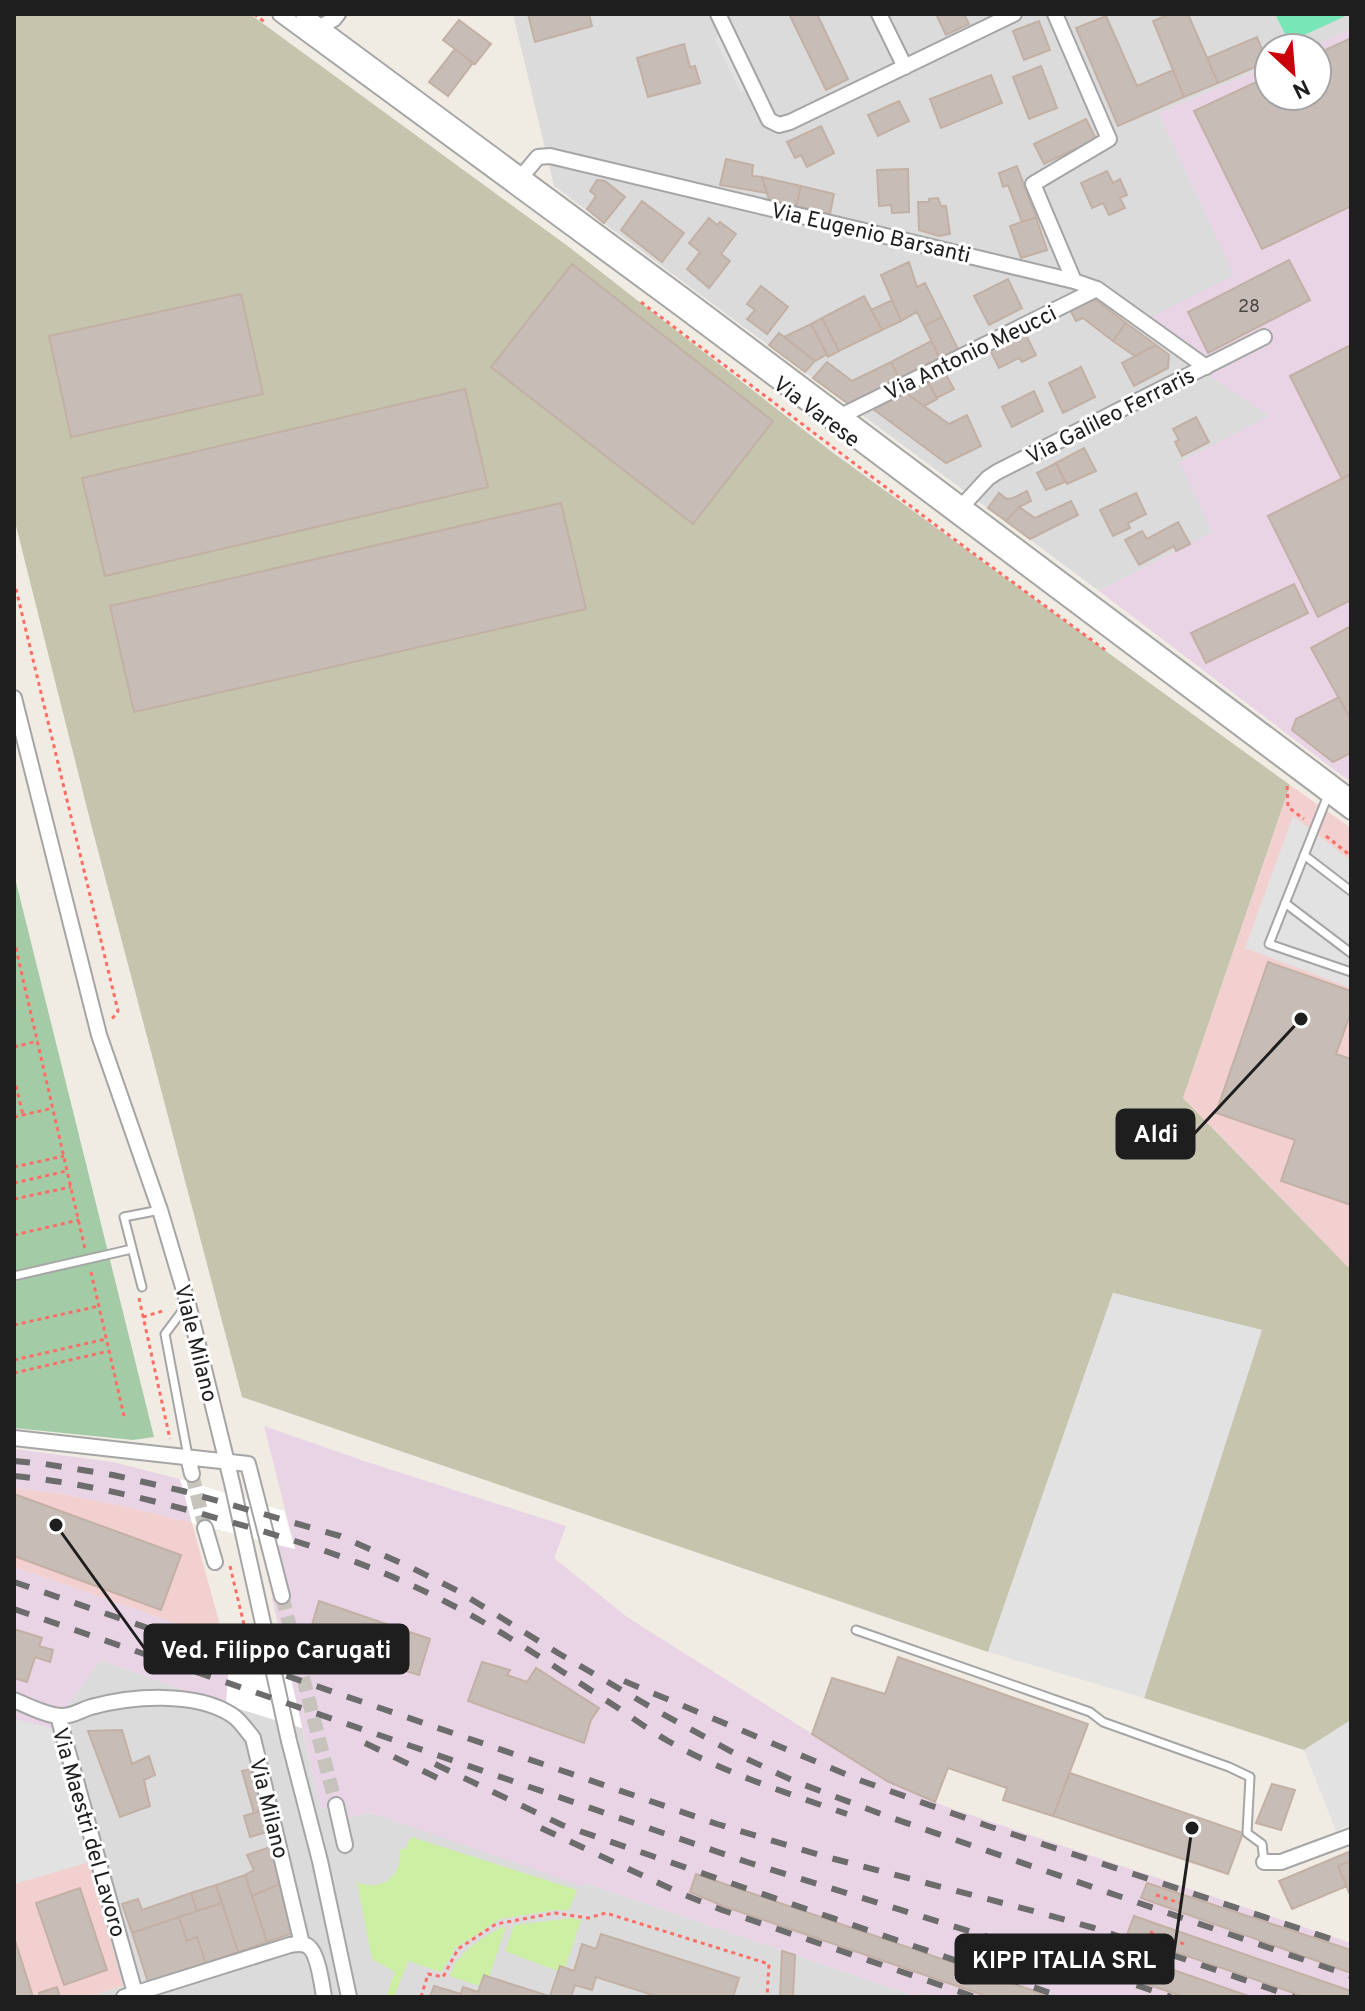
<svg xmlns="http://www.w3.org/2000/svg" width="1365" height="2011" viewBox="0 0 1365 2011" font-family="Overpass,sans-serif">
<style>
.residential{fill:#dcdbdb}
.commercial{fill:#f2d0d0}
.industrial{fill:#e9d4e6}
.construction{fill:#c5c4ad}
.grass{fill:#ccefa4}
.cemetery{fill:#a2cba6}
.pitch{fill:#79e6b7}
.parking{fill:#e2e2e2}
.pier{fill:#fff}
.building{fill:#c8bcb6;stroke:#c3b0a4;stroke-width:2}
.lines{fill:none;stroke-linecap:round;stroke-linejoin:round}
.street-tunnel{stroke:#c6c2bc;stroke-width:14;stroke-dasharray:14 7;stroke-linecap:butt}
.lane-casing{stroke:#a5a5a5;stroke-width:11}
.street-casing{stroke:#a5a5a5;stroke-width:18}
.path{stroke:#ff6d64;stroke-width:3;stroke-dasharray:4 4;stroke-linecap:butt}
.lane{stroke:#fff;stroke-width:7}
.street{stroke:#fff;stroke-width:14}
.rail{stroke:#6c6c6c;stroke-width:6;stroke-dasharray:16 16;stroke-linecap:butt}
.labels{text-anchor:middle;stroke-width:6;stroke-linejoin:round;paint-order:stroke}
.number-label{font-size:18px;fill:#484644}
.street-label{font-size:22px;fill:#1e1e1e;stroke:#fff}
.leader{fill:none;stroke:#1e1e1e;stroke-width:3}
.callout-dot{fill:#1e1e1e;stroke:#fff;stroke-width:3}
.callout{fill:#1e1e1e;stroke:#1e1e1e;stroke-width:3}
.callout-label{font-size:24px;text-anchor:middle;font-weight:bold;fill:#fff}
</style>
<rect width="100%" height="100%" fill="#f0ebe3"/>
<path class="residential" d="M513,14H1351V29L1308,48H1269V65L1159,113L1235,276L1136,326L1270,416L1213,532L1099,591L554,186Z
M100,1660L226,1705L302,1728L321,1809L348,1802L349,1817L368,1812L585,1883L915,1996L923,1993L935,1997H86L123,1986L51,1728Z"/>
<path class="commercial" d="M1290,785L1351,828V1261L1349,1268L1183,1098Z
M14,1488L63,1494L124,1506L192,1523L224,1640L14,1567Z
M89,1862L123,1986L86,1997H33L14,1937V1884Z"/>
<path class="industrial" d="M1351,29V780L1349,781L1099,591L1212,532L1180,462L1269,416L1136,325L1234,275L1159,113L1269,65V96H1317V48H1308Z
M264,1426L361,1460L566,1526L554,1558L627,1617L887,1781L944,1806L1351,1943V1997H935L923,1993L915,1996L585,1883L583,1886L579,1885L369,1812L348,1818L347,1803L321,1809L272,1598L290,1594L278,1545L295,1549Z
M14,1449L113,1462L180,1479L192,1523L124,1506L63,1494L14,1488Z
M14,1567L224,1640L230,1647L226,1705L100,1660L52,1728L89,1862L14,1884Z"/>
<path class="construction" d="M14,14H250L569,247L832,452L1290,785L1183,1098L1348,1267L1351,1261V1720L1304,1750L1144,1698L1261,1330L1113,1293L988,1652L242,1397L91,824L14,518Z"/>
<path class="grass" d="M411,1837L577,1890L569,1910H555L500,1919L456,1948L441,1972L408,1961L394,1997H386L395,1972L372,1959L357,1882C382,1893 403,1875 400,1849H405Z
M573,1918L581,1920L565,1968L560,1967L558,1971L505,1951L514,1925Z
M502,1927H506L489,1977L484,1975L480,1986L450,1976C457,1952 482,1938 502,1927Z"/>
<path class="cemetery" d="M14,874L154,1437L133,1440L14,1428Z"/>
<path class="pitch" d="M1275,14H1350L1289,42Z"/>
<path class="parking" d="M719,31L753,87L741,93L715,40Z
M1293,816L1351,861V988L1245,948Z
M1113,1293L1262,1330L1144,1698L988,1652Z
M14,1719L51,1728L89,1862L14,1884Z
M1351,1720V1824L1336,1831L1304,1750Z"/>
<path class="pier" d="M180,1479L284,1511L295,1549L192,1523Z
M230,1647L288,1665L302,1728L226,1705Z"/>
<path class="building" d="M528,14H589L592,26L535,42Z
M789,14H817L848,79L826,90Z
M936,14H964L969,24L946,35Z
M1170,14H1188L1218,83L1184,97L1153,21Z
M1106,16L1137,86L1173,70L1184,97L1118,126L1076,28Z
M459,20L491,44L475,64L443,40Z
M1039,21L1050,50L1024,60L1013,31Z
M1257,37L1267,62L1218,83L1207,58Z
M1351,38V206L1262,249L1194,111L1269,76V96H1317V54Z
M684,44L690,67L695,66L700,83L648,97L637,58Z
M455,49L473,63L448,96L429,82Z
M1041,66L1057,108L1029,119L1013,77Z
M991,75L1002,103L941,128L930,99Z
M899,101L909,121L878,136L868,115Z
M1086,119L1096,139L1044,164L1034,144Z
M821,126L834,153L807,167L801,155L795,158L787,142Z
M726,159L753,165L752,176L762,177L767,193L720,185Z
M1017,166L1036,217L1022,222L1008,185L1003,187L999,173Z
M908,169L909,212L892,213L891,205L879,206L877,170Z
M1107,171L1113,183L1120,179L1127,195L1120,198L1125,208L1109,215L1103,203L1092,208L1081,183Z
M762,177L801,186L796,207L769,200Z
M597,180L605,181L625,197L604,223L587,209L596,196L590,191Z
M801,186L834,194L830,214L796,207Z
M938,198L941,206H946L950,234L939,236L919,230L918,202H929V199Z
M642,201L684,233L662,262L621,230Z
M1036,217L1047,250L1021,258L1010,226Z
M709,218L717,225L720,222L736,234L721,254L730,261L709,288L687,269L700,252L689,243Z
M1289,260L1310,300L1208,353L1188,312Z
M909,262L917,287L925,283L942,317L924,326L917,312L901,321L881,275Z
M572,264L773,421L693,524L491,367Z
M1008,279L1022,308L989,325L974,296Z
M761,286L788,307L767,334L747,319L755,310L747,304Z
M241,294L263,394L71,437L49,336Z
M864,296L882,330L839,351L822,318Z
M1092,297L1126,323L1113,341L1083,318L1076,321L1069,308Z
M892,300L901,321L882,330L871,310Z
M942,317L959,351L941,360L924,326Z
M822,318L839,351L828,357L811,324Z
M1126,323L1156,345L1135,356L1113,341Z
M811,324L827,354L815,361L784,337Z
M779,333L815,361L805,372L769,345Z
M1025,333L1036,355L1022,362L1019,358L999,368L990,350Z
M931,341L941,360L900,380L891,362Z
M1156,345L1169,355L1168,368L1134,386L1122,363Z
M1351,345V474L1342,479L1290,376Z
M827,362L852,381L891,362L900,380L850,405L813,378Z
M1081,367L1095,397L1063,413L1049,383Z
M945,373L954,389L937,398L928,382Z
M928,382L937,399L924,406L906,393Z
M465,389L488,487L105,576L82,478Z
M1034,391L1043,411L1012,427L1002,407Z
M906,393L949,424L967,415L981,446L946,463L873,409Z
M1196,417L1209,442L1182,456L1175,442L1179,440L1173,429Z
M1084,448L1096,471L1067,484L1056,463Z
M1056,463L1065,482L1046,490L1037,473Z
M1351,474V600L1318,617L1268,516Z
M1027,491L1031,501L1019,507L1006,521L988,508L999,493L1007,499L1013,498Z
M1136,493L1146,514L1128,523L1130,528L1113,536L1100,510Z
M1071,501L1078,515L1030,539L1006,521L1019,507L1035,518Z
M561,503L586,609L134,712L110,606Z
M1178,522L1190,544L1176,551L1174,546L1139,565L1125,540L1142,531L1147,539Z
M1294,584L1308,613L1206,663L1191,633Z
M1351,626V720L1311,648Z
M1339,697L1351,720V753L1333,762L1292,730L1296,719Z
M1268,962L1351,991V1012L1336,1054L1351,1059V1205L1281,1181L1295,1140L1216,1113Z
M14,1494L181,1555L161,1610L14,1556Z
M319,1601L430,1639L419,1675L307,1642Z
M14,1629L42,1638L39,1646L53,1650L50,1662L35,1657L27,1682L14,1678Z
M898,1657L1088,1724L1053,1816L1003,1800L1007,1788L948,1768L935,1802L887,1781L812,1734L832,1678L885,1694Z
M482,1662L510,1670L507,1675L527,1682L536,1668L599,1708L591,1720L584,1743L468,1701Z
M122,1730L132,1764L149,1756L155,1775L144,1780L150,1806L120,1817L88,1731Z
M251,1769L263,1810L254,1813L242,1771Z
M1070,1773L1243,1833L1228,1874L1053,1816Z
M1272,1784L1295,1790L1281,1830L1256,1823Z
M263,1810L270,1831L250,1837L244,1816Z
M273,1846L282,1883L252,1896L245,1875L254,1870L247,1855Z
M1351,1851V1861L1338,1866L1347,1886L1292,1909L1279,1881Z
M1351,1861V1897L1338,1866Z
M696,1874L1052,1997H989L723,1906L690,1892Z
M245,1875L267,1942L238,1952L216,1885Z
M282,1883L293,1933L267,1942L252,1896Z
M1147,1883L1351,1950V1973L1141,1898Z
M216,1885L222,1903L197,1911L191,1893Z
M80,1888L107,1970L64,1985L36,1903Z
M191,1893L197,1911L132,1933L122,1904L138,1899L142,1910Z
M222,1903L238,1952L206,1963L197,1937L187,1941L179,1917Z
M1134,1916L1351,1991V1997H1305L1127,1935Z
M179,1917L187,1941L197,1937L206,1963L148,1982L132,1933Z
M601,1934L739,1978L733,1997H659L596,1977L592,1990L575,1985L571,1997L550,1996L560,1966L574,1971L582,1944L596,1949Z
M14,1937L33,1997H14Z
M782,1951L795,1955L793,1997H780Z
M1122,1952L1251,1997H1184L1115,1973Z
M484,1975L489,1977L552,1997H460L463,1987L478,1992Z
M434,1986L461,1994L460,1997H430Z
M57,1987L60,1997H40L39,1993Z"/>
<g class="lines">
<path class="street-tunnel" d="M192,1474L205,1528
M282,1596L336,1805"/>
<g class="lane-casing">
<path id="lane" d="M1328,795L1269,944L1351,972
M1304,855L1351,891
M1285,903L1351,953
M14,1276L132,1249
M142,1287L124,1217L160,1210
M186,1306L165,1334L188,1456
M856,1630L1090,1712L1103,1722L1229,1767L1250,1777L1247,1833L1262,1844L1264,1862"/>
</g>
<g class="street-casing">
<path id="street" d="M280,14L677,306L1351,812
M303,14L683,295L1351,797
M718,14L769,120L779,125L790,122L1014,14
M879,14L905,67
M1055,14L1109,139L1033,184L1074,281
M320,27L334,19L338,14
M522,176L538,157L550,156L1074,281L1097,289L1206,367
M843,415L1097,289
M963,505L988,478L997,472L1264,337
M14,698L99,1035L160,1210L188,1304L232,1483L289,1741L320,1861L349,1997
M14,1438L248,1464L282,1596
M188,1457L192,1474
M205,1528L215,1562
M14,1700C28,1706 47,1716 62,1716C73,1716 81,1710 91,1707C132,1696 195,1691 232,1715C240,1720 247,1731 253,1738L302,1944
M58,1716L135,1993
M336,1805L345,1845
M1264,1862H1281L1351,1836
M124,1997L290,1945C296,1944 303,1942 309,1947C318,1954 322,1985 324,1997"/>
</g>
<path class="path" d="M254,14L266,23
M641,302L966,548L1108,652
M14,581L118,1011L112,1019
M1287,786L1288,807L1304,819
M1326,836L1351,856
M14,940L85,1249
M14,1047L38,1041
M14,1078L23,1115
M14,1117L53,1108
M14,1167L64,1156
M14,1183L67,1171
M14,1199L71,1187
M14,1235L79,1220
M91,1272L124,1416
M139,1298L170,1439
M143,1317L166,1310
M14,1325L99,1306
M14,1360L106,1339
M14,1373L109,1351
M230,1566L256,1675
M1156,1895L1180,1903
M1150,1932L1187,1945
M1138,1969L1173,1982
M421,1997L428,1974L443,1977L458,1949L496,1924L555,1913L588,1918L606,1913L769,1964L767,1997"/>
<use href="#lane" class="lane"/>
<use href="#street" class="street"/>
<path class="rail" d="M14,1461L45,1464L113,1475L183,1491L340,1536L410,1567L458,1591L558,1653L661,1713L734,1753L794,1781L889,1817L1351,1976
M14,1476C86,1483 157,1501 227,1521C303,1542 377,1566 448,1603C507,1633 562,1672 618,1708C634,1719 651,1731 668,1741C724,1773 787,1793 847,1814
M14,1582L717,1824L823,1856L1041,1913L1094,1928L1294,1997
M14,1609L747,1862L1081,1966L1171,1997
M624,1681L862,1781L988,1826L1343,1943
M365,1743L448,1783
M435,1764L562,1825L1062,1997
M541,1828L680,1893L722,1910L975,1997"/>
</g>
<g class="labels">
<g class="number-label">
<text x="1249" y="312">28</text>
</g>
<g class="street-label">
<text transform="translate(871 232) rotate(13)" y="8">Via Eugenio Barsanti</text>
<text transform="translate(970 352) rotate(-26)" y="8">Via Antonio Meucci</text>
<text transform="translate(817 411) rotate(37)" y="8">Via Varese</text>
<text transform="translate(1110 415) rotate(-27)" y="8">Via Galileo Ferraris</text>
<text transform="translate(197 1343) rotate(76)" y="8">Viale Milano</text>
<text transform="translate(270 1808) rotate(76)" y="8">Via Milano</text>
<text transform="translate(90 1832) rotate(74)" y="8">Via Maestri del Lavoro</text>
</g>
</g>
<path class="leader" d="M1301 1019L1194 1134M56 1525L145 1649M1192 1828L1173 1959"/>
<g class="callout-dot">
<circle cx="1301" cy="1019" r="8"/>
<circle cx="56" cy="1525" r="8"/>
<circle cx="1192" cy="1828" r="8"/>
</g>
<g class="callout">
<rect x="1117" y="1110" width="77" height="48" rx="8"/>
<rect x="145" y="1625" width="263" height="48" rx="8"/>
<rect x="956" y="1935" width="217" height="48" rx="8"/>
</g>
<g class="callout-label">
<text x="1156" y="1142">Aldi</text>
<text x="276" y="1658">Ved. Filippo Carugati</text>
<text x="1064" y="1968">KIPP ITALIA SRL</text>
</g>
<rect width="1365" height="2011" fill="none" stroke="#1e1e1e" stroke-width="32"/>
<g transform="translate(1293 72) rotate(154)"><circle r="38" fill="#ffffff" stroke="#a5a5a5" stroke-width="2"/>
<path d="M0-6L14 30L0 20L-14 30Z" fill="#cb000a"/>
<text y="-12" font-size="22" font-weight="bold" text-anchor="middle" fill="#1e1e1e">N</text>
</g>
</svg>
